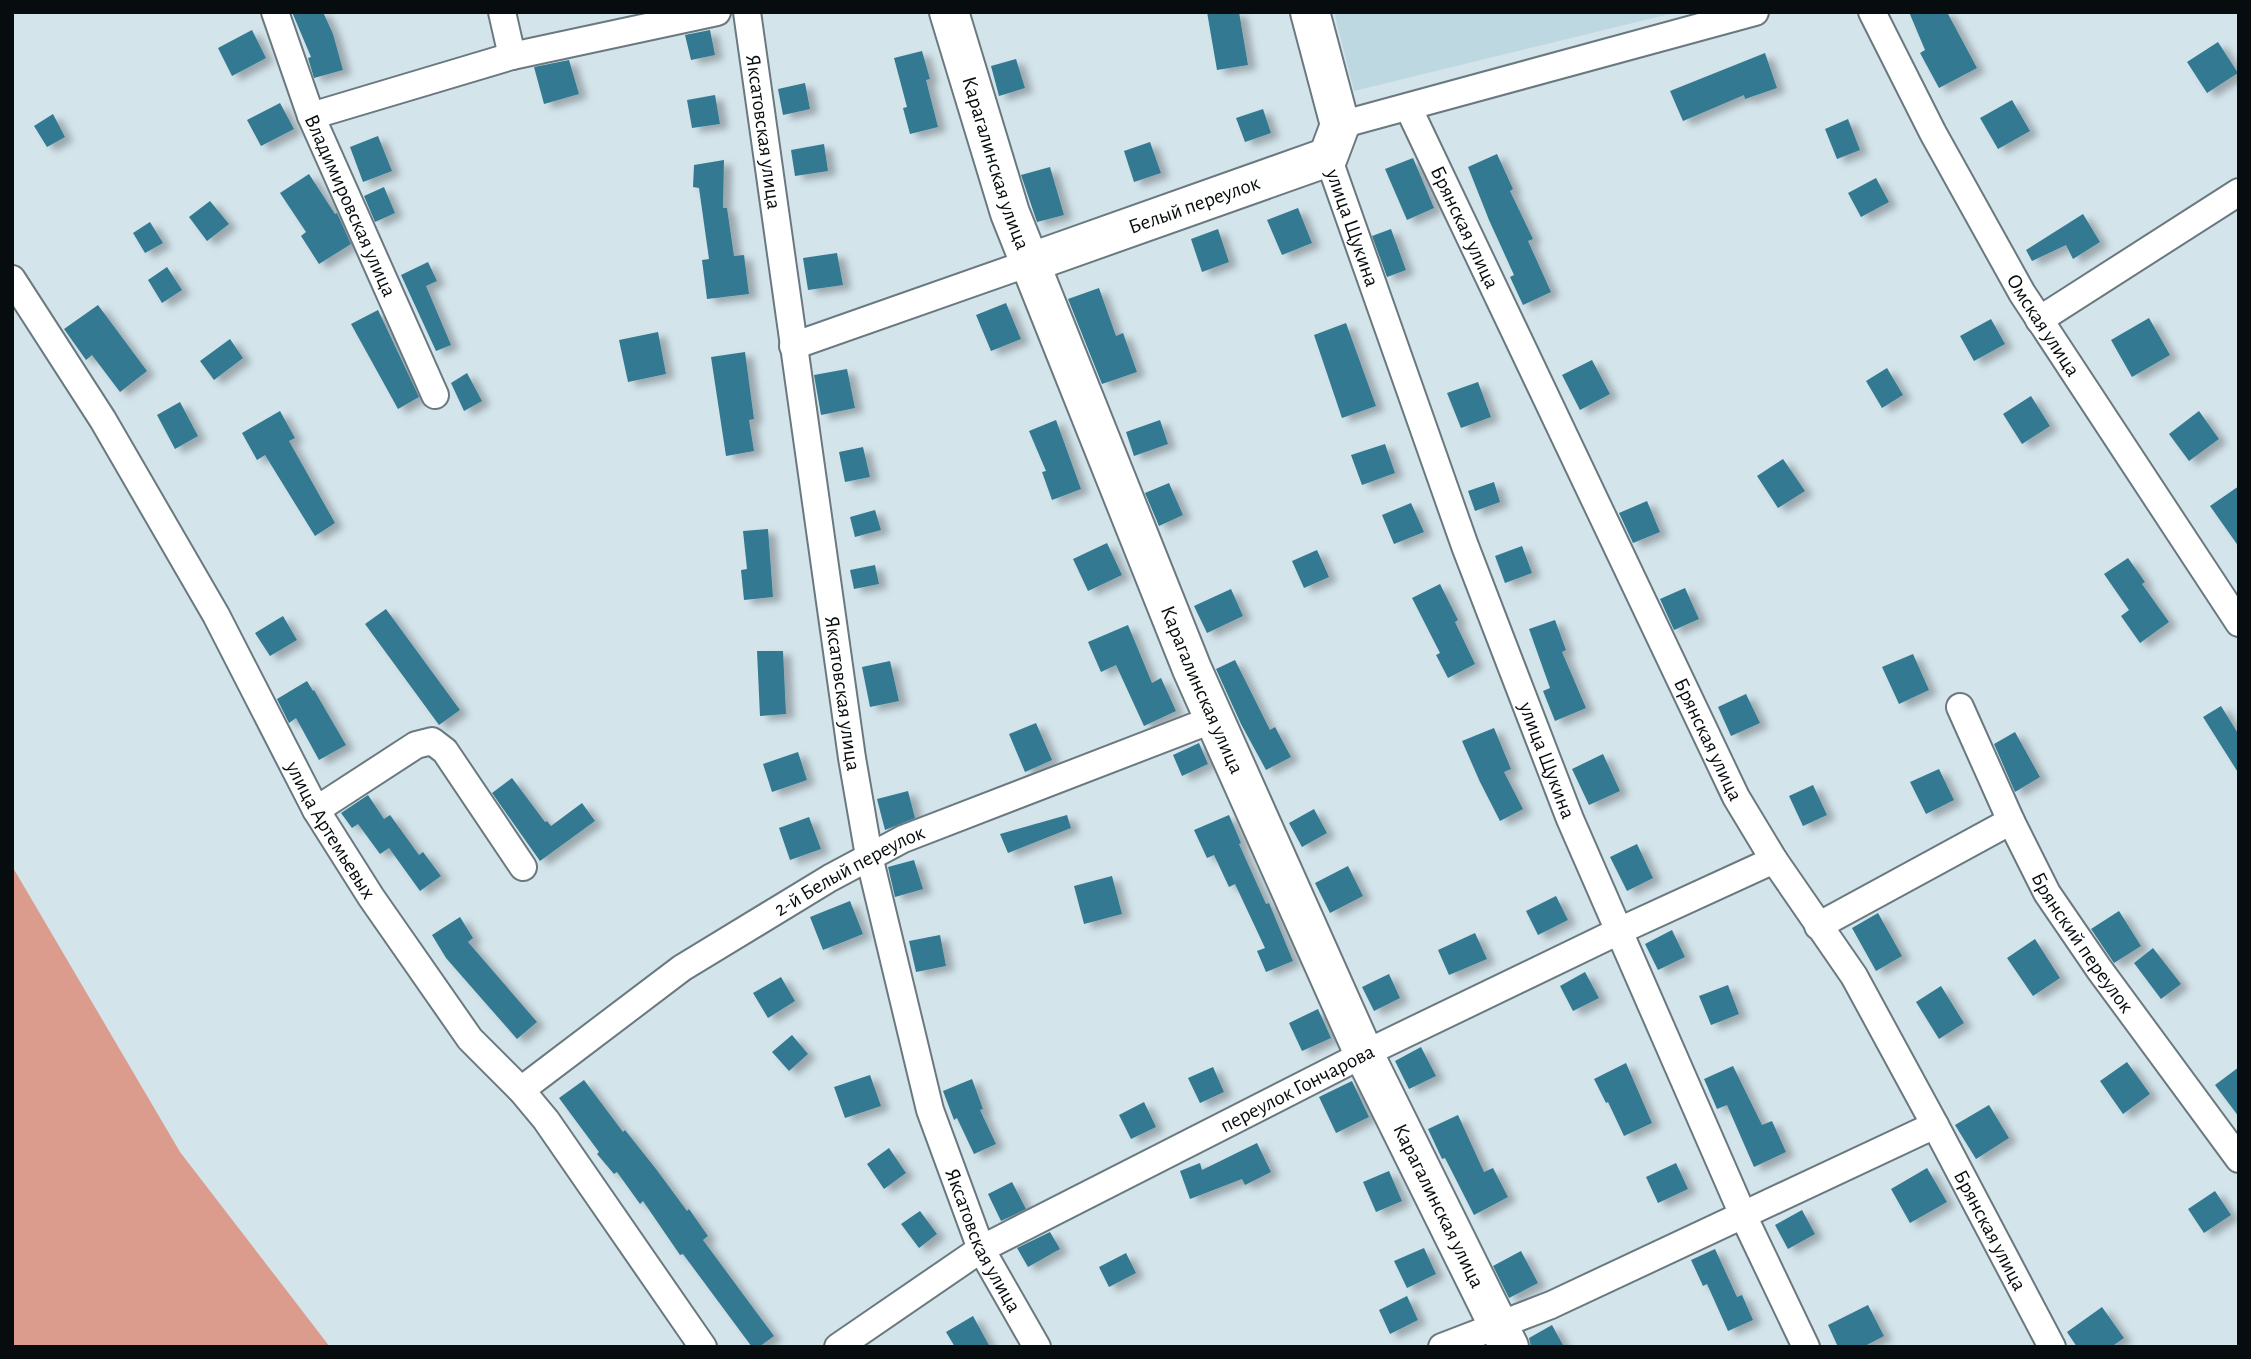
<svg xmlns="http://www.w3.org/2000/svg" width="2251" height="1359" viewBox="0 0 2251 1359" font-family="'Alegreya Sans',sans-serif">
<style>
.built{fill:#bed8e2}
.water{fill:#db9c8d}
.building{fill:#337991;filter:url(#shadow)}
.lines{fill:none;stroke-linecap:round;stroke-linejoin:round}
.street-casing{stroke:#69797f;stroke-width:30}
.secondary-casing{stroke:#69797f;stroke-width:42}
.street{stroke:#fff;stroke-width:26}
.secondary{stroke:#fff;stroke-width:38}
.labels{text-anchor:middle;stroke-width:5;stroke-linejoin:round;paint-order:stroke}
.street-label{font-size:21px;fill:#070c0e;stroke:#fff}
</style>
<defs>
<filter id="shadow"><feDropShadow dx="8" dy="4.5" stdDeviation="3.5" flood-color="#0004"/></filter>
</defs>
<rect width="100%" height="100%" fill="#d3e4eb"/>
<path class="built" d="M1334,12H1678L1354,91Z"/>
<path class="water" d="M12,866L180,1152L330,1347H12Z"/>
<path class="building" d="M292,12H323L333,34L343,70L314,78L308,58L311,57Z
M1207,12H1239L1248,65L1217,70Z
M1909,12H1947L1977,68L1939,88L1920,53L1925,50Z
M252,30L266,58L232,76L218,48Z
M710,30L715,55L691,60L685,35Z
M2218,42L2238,73L2207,93L2187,62Z
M922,51L930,79L926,80L938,127L910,134L903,108L907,107L894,58Z
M1765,53L1777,88L1745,99L1744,95L1683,121L1670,91Z
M1016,59L1025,88L999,96L991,66Z
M569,60L579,94L544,104L534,67Z
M805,83L810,109L783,115L778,89Z
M715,95L720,124L692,128L687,100Z
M2012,100L2030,131L1998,149L1980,118Z
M280,103L294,129L261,146L247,120Z
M1263,109L1271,133L1245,142L1236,118Z
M53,114L65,137L47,147L34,126Z
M1848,119L1860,150L1837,159L1825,129Z
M378,136L392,171L363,182L350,147Z
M1150,142L1161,173L1134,182L1124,151Z
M824,144L828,171L795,176L791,150Z
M1497,154L1513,189L1510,191L1533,239L1528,241L1551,292L1523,305L1510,277L1514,275L1489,220L1468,167Z
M1413,158L1434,208L1407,220L1385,169Z
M724,160L723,208H727L734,256L744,255L749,294L707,299L702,260L709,259L699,188L693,187L694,165Z
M1050,167L1064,215L1037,222L1021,175Z
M309,174L335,214L337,213L351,244L319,264L301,236L306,232L280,193Z
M1876,178L1889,202L1861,217L1848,193Z
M384,187L395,213L375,222L364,196Z
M210,201L229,224L207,241L189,217Z
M1298,208L1312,243L1282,255L1267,220Z
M2083,214L2100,242L2073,259L2066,245L2032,261L2026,250Z
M150,222L163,243L145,253L133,233Z
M1218,229L1229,262L1202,272L1191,239Z
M1391,229L1406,270L1387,277L1372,236Z
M837,253L843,285L808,290L803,258Z
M428,262L437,281L426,286L451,345L436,351L401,275Z
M167,267L182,290L162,303L148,280Z
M1099,288L1116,336L1123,333L1137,372L1102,384L1068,299Z
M1006,303L1021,339L991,351L976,315Z
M98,305L147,371L120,392L92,355L86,360L64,329Z
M378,310L419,397L398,409L351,324Z
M2149,318L2170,355L2132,377L2111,340Z
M1991,319L2005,344L1974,361L1960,336Z
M1346,323L1376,406L1342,418L1314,335Z
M658,332L666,374L628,382L619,340Z
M230,339L243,358L214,380L200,361Z
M745,352L754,419L749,420L754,451L726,456L711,357Z
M1592,360L1610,394L1580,410L1562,375Z
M1887,368L1903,395L1882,408L1866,381Z
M847,369L855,408L821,415L814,375Z
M467,373L482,401L464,411L451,383Z
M1478,382L1491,417L1461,428L1447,393Z
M2031,396L2050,426L2022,444L2003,414Z
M180,402L198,436L175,449L157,415Z
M280,411L295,438L289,441L335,523L315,536L265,455L257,460L242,433Z
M2199,411L2219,439L2189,461L2169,434Z
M1056,420L1081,489L1052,500L1042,472L1046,471L1029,431Z
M1160,420L1168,444L1134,456L1126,432Z
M1385,444L1395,473L1362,485L1351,455Z
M863,447L870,477L845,482L839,452Z
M1783,459L1805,491L1778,508L1757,476Z
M1494,482L1500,502L1475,511L1468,491Z
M1169,483L1183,515L1159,526L1145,493Z
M2239,486V547L2210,506Z
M1647,501L1660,532L1633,543L1619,513Z
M1411,503L1424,532L1394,544L1382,515Z
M875,510L881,530L855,537L850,517Z
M768,529L773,597L744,600L741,570L747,569L743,531Z
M1107,543L1122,575L1088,591L1073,559Z
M1522,546L1532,573L1505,583L1495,556Z
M1317,550L1329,577L1304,588L1292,561Z
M2128,558L2145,582L2142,584L2169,622L2140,643L2121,616L2129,610L2104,574Z
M875,565L879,584L854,589L850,570Z
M1440,584L1458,620L1455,622L1475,664L1448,678L1436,655L1440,653L1412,598Z
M1685,588L1699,619L1674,630L1660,599Z
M1231,589L1243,616L1207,633L1194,606Z
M386,609L460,710L439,725L365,624Z
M283,616L297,640L270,656L255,633Z
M1555,620L1566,650L1562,652L1586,708L1555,721L1543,691L1550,688L1529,629Z
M1128,625L1152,683L1161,678L1176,711L1144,726L1116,665L1101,672L1088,642Z
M757,651H783L786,714L760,716Z
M1913,654L1929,690L1899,704L1882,667Z
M1235,660L1270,730L1275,727L1291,757L1266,770L1241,724L1216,669Z
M890,661L899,701L870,707L862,667Z
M307,681L313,691L314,690L346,745L319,760L296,718L289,723L277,699Z
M1746,694L1760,723L1731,736L1718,707Z
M2221,706L2239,735V774L2203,717Z
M1036,723L1052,760L1025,772L1009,734Z
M1494,728L1511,769L1504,772L1523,809L1500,821L1480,782L1462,741Z
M2015,732L2040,777L2015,792L1994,744Z
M1199,743L1208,764L1182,776L1173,755Z
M798,752L807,780L772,792L763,764Z
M1603,754L1620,791L1589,805L1572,769Z
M1939,769L1954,800L1926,814L1910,782Z
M512,778L545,822L547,821L551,826L582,803L595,821L540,861L492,793Z
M1813,785L1827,815L1803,826L1789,796Z
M908,791L915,818L885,830L877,799Z
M368,795L384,819L390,815L419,855L423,852L441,876L420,891L389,848L380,854L358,824L352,828L341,813Z
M1314,809L1327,833L1302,847L1289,823Z
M1067,815L1071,828L1008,853L1000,834Z
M1229,815L1241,843L1239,844L1266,904L1269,903L1293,961L1266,972L1257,951L1265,948L1235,884L1229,887L1214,855L1207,858L1194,830Z
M809,817L821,849L790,860L779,828Z
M1637,844L1653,878L1627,891L1610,857Z
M914,860L923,889L895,897L888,867Z
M1348,866L1363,896L1330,913L1315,883Z
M1112,876L1122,914L1084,924L1074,886Z
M1556,896L1568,920L1538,935L1526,911Z
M850,901L863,934L823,950L810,917Z
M2119,911L2141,946L2114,963L2091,929Z
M1878,913L1902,956L1876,971L1852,928Z
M460,917L473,938L468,942L537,1022L517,1039L446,958L432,935Z
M1672,930L1685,957L1658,970L1645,944Z
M1475,933L1487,959L1449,975L1438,950Z
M940,935L946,966L916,972L909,941Z
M2035,939L2060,978L2033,996L2007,958Z
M2153,948L2181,984L2161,999L2134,963Z
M1585,972L1599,998L1573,1011L1560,986Z
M1389,974L1400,998L1374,1011L1362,987Z
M781,977L795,1001L768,1018L753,993Z
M1728,985L1739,1014L1711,1025L1699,996Z
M1941,986L1964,1023L1939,1039L1916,1002Z
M1318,1009L1331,1038L1302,1051L1289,1023Z
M792,1035L808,1054L789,1071L772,1052Z
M1421,1047L1436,1076L1409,1089L1395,1061Z
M2127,1062L2150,1094L2123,1114L2100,1081Z
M1626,1063L1652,1123L1624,1136L1608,1102L1606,1103L1594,1079Z
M1733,1066L1762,1125L1772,1121L1786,1152L1754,1167L1727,1105L1717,1109L1704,1079Z
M1213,1067L1224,1092L1200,1103L1188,1078Z
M2239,1067V1117L2215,1085Z
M870,1075L881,1106L845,1118L834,1087Z
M972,1079L983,1109L980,1110L996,1144L974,1154L957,1118L954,1120L943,1091Z
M584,1080L623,1132L625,1130L656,1169L687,1211L689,1209L708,1236L703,1240L774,1336L759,1347H752L683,1254L680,1255L643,1201L640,1204L617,1172L614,1174L597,1154L599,1152L559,1098Z
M1352,1081L1369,1117L1336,1133L1319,1097Z
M1144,1102L1156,1127L1131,1139L1119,1115Z
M1989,1105L2009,1138L1976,1159L1955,1125Z
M1458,1115L1484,1172L1493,1168L1508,1197L1474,1215L1445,1158L1442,1159L1428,1129Z
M1257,1143L1271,1172L1245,1185L1242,1179L1190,1199L1180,1171L1200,1163L1202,1170Z
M889,1148L906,1173L884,1189L867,1164Z
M1676,1163L1688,1189L1658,1203L1646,1177Z
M1927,1168L1947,1202L1910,1223L1891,1189Z
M1389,1171L1402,1201L1376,1212L1363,1182Z
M1012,1182L1026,1209L1001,1221L988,1194Z
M2215,1191L2231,1215L2204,1233L2188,1209Z
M1802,1210L1815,1234L1788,1249L1775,1225Z
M920,1211L937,1234L919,1248L901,1224Z
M1050,1232L1060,1249L1028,1267L1017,1248Z
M1424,1248L1436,1274L1407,1288L1394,1261Z
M1715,1249L1737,1297L1742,1295L1753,1320L1728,1331L1707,1284L1703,1286L1691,1260Z
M1521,1251L1538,1283L1509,1298L1493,1266Z
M1126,1253L1136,1273L1109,1287L1099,1267Z
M1407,1296L1418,1320L1390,1334L1379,1310Z
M1868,1305L1884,1336L1863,1347H1838L1828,1325Z
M2102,1307L2124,1338L2111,1347H2077L2067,1332Z
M973,1316L990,1347H955L946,1332Z
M1552,1325L1564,1347H1531L1529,1338Z"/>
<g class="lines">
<g class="street-casing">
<g id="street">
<path id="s1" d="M275,12L311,116L435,395"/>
<path d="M502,12L512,56"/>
<path id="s2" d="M747,12L852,758L869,856L930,1110L981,1249L1037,1347"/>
<path id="s3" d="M1872,12L1933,133L2022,293L2239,623"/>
<path id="s4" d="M1408,107L1736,797L1774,860L1854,976L1935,1125L2052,1347"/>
<path d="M311,116L512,56L717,12"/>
<path d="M1340,125L1755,12"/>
<path id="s5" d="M1328,157L1465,546L1570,819L1743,1215L1806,1347"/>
<path id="s6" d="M12,279L103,420L216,615L316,810L371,897L470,1039L521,1090L546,1120L703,1347"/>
<path d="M2039,320L2239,192"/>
<path d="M793,346L1029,263"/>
<path id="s7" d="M1960,707L2011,821L2047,893L2099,969L2239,1159"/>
<path d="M316,810L416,745L432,741L445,751L523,867"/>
<path d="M1818,926L2011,821"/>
<path id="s8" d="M521,1090L682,968L830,878L903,839L1214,719"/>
<path id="s9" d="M838,1347L981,1249L1364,1054L1619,931L1774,860"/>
<path d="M1442,1347L1551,1305L1935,1125"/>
</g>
</g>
<g class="secondary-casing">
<g id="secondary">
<path id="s10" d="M949,12L1010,213L1192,669L1364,1054L1509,1347"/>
<path id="s11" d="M1029,263L1328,157L1340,125L1310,12"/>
</g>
</g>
<use href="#street" class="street"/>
<use href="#secondary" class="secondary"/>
</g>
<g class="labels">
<g class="street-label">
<text dy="7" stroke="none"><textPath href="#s2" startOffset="121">Яксатовская улица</textPath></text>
<text dy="7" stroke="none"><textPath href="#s10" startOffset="158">Карагалинская улица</textPath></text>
<text dy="7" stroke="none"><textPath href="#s11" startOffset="175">Белый переулок</textPath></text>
<text dy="7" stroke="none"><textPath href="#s1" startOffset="208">Владимировская улица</textPath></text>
<text dy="7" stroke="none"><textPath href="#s5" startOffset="75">улица Щукина</textPath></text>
<text dy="7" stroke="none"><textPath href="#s4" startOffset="133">Брянская улица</textPath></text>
<text dy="7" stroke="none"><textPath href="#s3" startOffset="357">Омская улица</textPath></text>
<text dy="7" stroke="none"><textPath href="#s10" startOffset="724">Карагалинская улица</textPath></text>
<text dy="7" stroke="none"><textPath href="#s2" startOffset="688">Яксатовская улица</textPath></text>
<text dy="7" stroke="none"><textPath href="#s4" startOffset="700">Брянская улица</textPath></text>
<text dy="7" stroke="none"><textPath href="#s5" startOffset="642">улица Щукина</textPath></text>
<text dy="7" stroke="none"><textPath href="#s6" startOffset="637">улица Артемьевых</textPath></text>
<text dy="7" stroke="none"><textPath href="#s8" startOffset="396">2-й Белый переулок</textPath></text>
<text dy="7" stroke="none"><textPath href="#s7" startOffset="266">Брянский переулок</textPath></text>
<text dy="7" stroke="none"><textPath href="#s9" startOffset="528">переулок Гончарова</textPath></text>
<text dy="7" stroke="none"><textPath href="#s10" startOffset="1292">Карагалинская улица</textPath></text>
<text dy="7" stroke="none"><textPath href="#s4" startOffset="1267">Брянская улица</textPath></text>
<text dy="7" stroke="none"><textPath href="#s2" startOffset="1255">Яксатовская улица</textPath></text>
</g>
</g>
<rect width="2251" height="1359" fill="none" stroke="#070c0e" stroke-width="28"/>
</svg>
